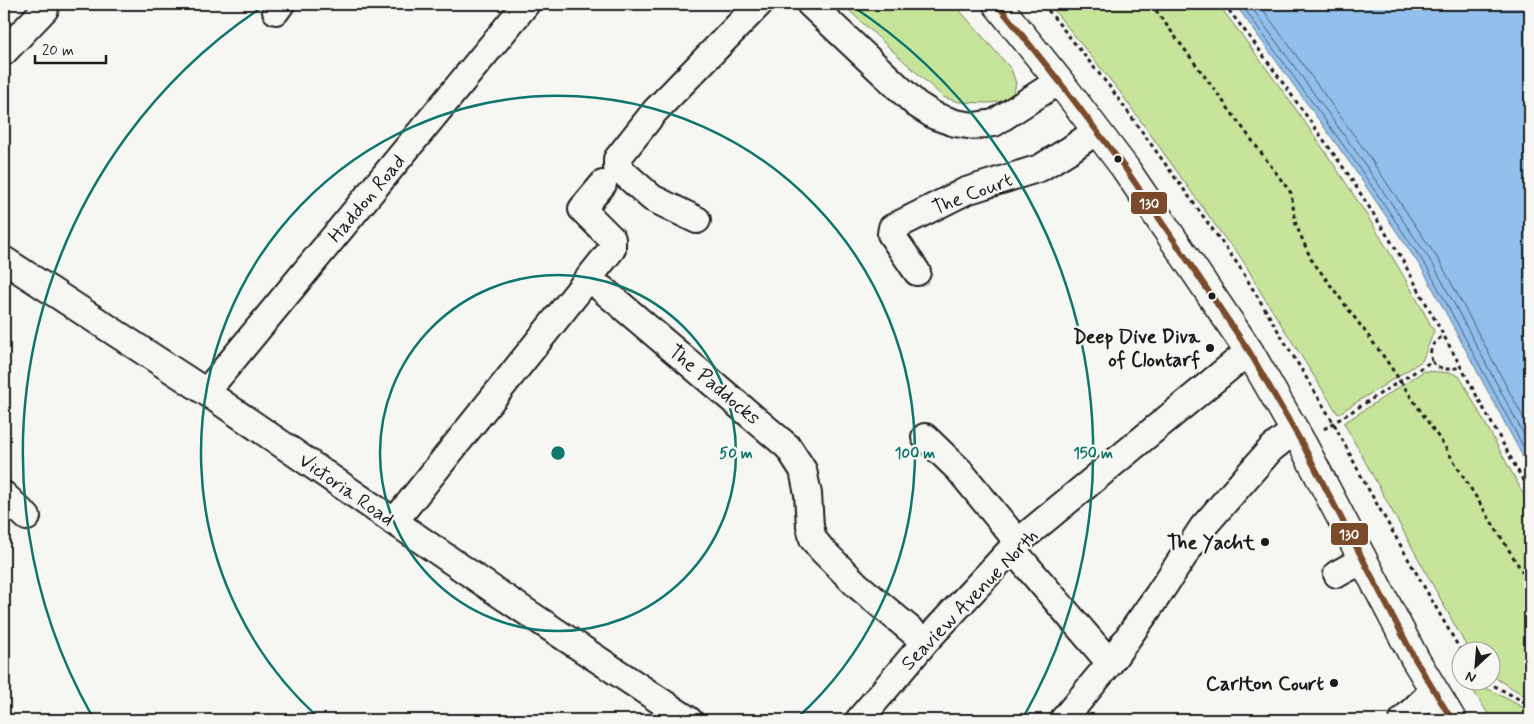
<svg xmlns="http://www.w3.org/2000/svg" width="1534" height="724" viewBox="0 0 1534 724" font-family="Mynerve,sans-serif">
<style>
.green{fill:#c7e49b;stroke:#72805c}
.water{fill:#92bfeb;stroke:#637e98}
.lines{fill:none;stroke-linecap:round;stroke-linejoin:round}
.shore{stroke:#4b5d6f;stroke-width:1}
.minor-casing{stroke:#1c1c1c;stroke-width:30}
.major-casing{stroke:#1c1c1c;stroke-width:31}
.path{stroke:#1c1c1c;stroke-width:3;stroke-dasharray:4 4;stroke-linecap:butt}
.minor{stroke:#f6f6f2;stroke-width:26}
.major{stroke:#f6f6f2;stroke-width:28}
.bus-1-casing{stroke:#f6f6f2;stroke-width:10}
.bus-1{stroke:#7a4b2a;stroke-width:6}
.ring{fill:none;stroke:#0f766e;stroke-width:2.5}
.bus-dot{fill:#1c1c1c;stroke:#f6f6f2;stroke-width:2}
.labels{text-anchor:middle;stroke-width:4.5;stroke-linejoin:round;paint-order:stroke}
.street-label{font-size:20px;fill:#1c1c1c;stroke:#f6f6f2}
.poi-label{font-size:20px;font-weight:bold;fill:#1c1c1c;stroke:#f6f6f2;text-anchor:end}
.centre{fill:#0f766e;stroke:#f6f6f2;stroke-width:2.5}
.ring-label{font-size:15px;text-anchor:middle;font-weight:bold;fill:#0f766e;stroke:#f6f6f2;stroke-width:4.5;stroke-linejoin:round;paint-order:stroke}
.line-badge{stroke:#f6f6f2;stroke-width:2}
.badge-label{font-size:14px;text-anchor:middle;font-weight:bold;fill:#fff}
</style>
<rect width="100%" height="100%" fill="#f6f6f2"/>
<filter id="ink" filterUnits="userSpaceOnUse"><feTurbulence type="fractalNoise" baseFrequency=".02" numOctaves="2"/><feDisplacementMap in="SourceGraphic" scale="10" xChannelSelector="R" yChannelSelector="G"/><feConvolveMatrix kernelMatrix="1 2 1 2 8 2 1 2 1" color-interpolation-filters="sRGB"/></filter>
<g filter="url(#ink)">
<path class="green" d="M842,4H954L1011,69L1016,83L1014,91L1005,101L989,103L959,102L943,97Z
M1049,4H1218C1297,107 1373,216 1434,331L1422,361L1338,414L1260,291L1247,267L1237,252L1226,240L1120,92Z
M1424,371L1452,373L1460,377L1530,506V699L1492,676V652L1469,651L1344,423Z
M1468,682H1475L1530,711V720H1492Z"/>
<path class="water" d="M1235,4H1530V470L1424,272L1350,163Z"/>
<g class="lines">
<path class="shore" d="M1241,4L1354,160L1428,269L1530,459
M1249,4L1359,156L1434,266L1530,446
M1259,4L1366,152L1440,262L1530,430"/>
<g class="minor-casing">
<path id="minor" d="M810,4L916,104L935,116L955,123L974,126L994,123L1059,81
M276,11L281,4
M4,52L45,9
M697,220L652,198L617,167V159L655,111L759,4
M4,260L206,392L501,595L689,720
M917,272L891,234L892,228L966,191L1040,168L1071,149L1096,131
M602,289L788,447L803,470L808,494L810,526L813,539L822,550L857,585L925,642
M206,392L526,4
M925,437L959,470L1018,542
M4,495L27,517
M394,522L612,249V239L582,209L603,184
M1012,549L1110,663
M1337,574L1363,560
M859,720L925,642L1018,542L1249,351
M1063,720L1110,663L1158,595L1203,527L1271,449L1295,430
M1403,720L1433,691"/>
</g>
<g class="major-casing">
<path id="major" d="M997,4L1059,81L1125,168L1249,351L1303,445L1415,659L1452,720"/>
</g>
<path class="path" d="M1043,4L1109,86L1239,266L1333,422L1366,485L1462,653
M1151,4L1291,193L1296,225L1311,259L1384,357L1445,447L1530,584
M1224,4L1255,44L1348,174L1399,254L1530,493
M1432,361C1428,349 1433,342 1443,336
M1324,429L1432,361C1439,371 1449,370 1460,367
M1487,682L1530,705"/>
<use href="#minor" class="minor"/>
<use href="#major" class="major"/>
<g class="bus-1-casing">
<path id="bus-1" d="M997,4L1059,81L1125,168L1249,351L1303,445L1415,659L1452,720"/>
</g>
<use href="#bus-1" class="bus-1"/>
</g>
</g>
<g class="ring">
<circle cx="558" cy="453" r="178"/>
<path d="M319 718A357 357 0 1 1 797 718"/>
<path d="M92 716A535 535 0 0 1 267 4M849 4A535 535 0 0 1 1024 716"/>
</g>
<g class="bus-dot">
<circle cx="1118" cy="159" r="4.5"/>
<circle cx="1212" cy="296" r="4.5"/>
<circle cx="1210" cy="348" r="5"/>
<circle cx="1265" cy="542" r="5"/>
<circle cx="1334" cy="683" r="5"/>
</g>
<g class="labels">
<g class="street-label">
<text transform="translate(972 193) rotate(-21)" y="7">The Court</text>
<text transform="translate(366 198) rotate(-50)" y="7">Haddon Road</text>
<text transform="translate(715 384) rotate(40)" y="7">The Paddocks</text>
<text transform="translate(347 489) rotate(35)" y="7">Victoria Road</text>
<text transform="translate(969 599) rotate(-46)" y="7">Seaview Avenue North</text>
</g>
<g class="poi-label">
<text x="1200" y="343">Deep Dive Diva<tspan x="1200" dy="23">of Clontarf</tspan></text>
<text x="1255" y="549">The Yacht</text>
<text x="1324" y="690">Carlton Court</text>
</g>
</g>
<circle cx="558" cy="453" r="8" class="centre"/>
<g class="ring-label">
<text x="736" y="458">50 m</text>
<text x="915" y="458">100 m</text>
<text x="1093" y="458">150 m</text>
</g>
<g class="line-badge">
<rect x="1130" y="191" width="38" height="24" rx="5" fill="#7a4b2a"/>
<rect x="1330" y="522" width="39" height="24" rx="5" fill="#7a4b2a"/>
</g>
<g class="badge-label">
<text x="1149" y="208">130</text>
<text x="1349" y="539">130</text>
</g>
<rect width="1534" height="724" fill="none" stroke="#f6f6f2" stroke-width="20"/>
<rect x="10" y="10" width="1514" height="704" fill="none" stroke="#1c1c1c" stroke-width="2" filter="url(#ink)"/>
<g transform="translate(1476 666) rotate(206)"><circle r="24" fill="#f6f6f2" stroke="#9f9f9c"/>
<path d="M0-4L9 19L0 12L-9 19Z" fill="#1c1c1c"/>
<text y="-8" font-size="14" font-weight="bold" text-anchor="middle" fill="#1c1c1c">N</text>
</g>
<path d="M35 55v8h71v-8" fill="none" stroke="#1c1c1c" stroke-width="2.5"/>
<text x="42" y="55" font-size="15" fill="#1c1c1c" stroke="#f6f6f2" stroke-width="4" paint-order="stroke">20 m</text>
</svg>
